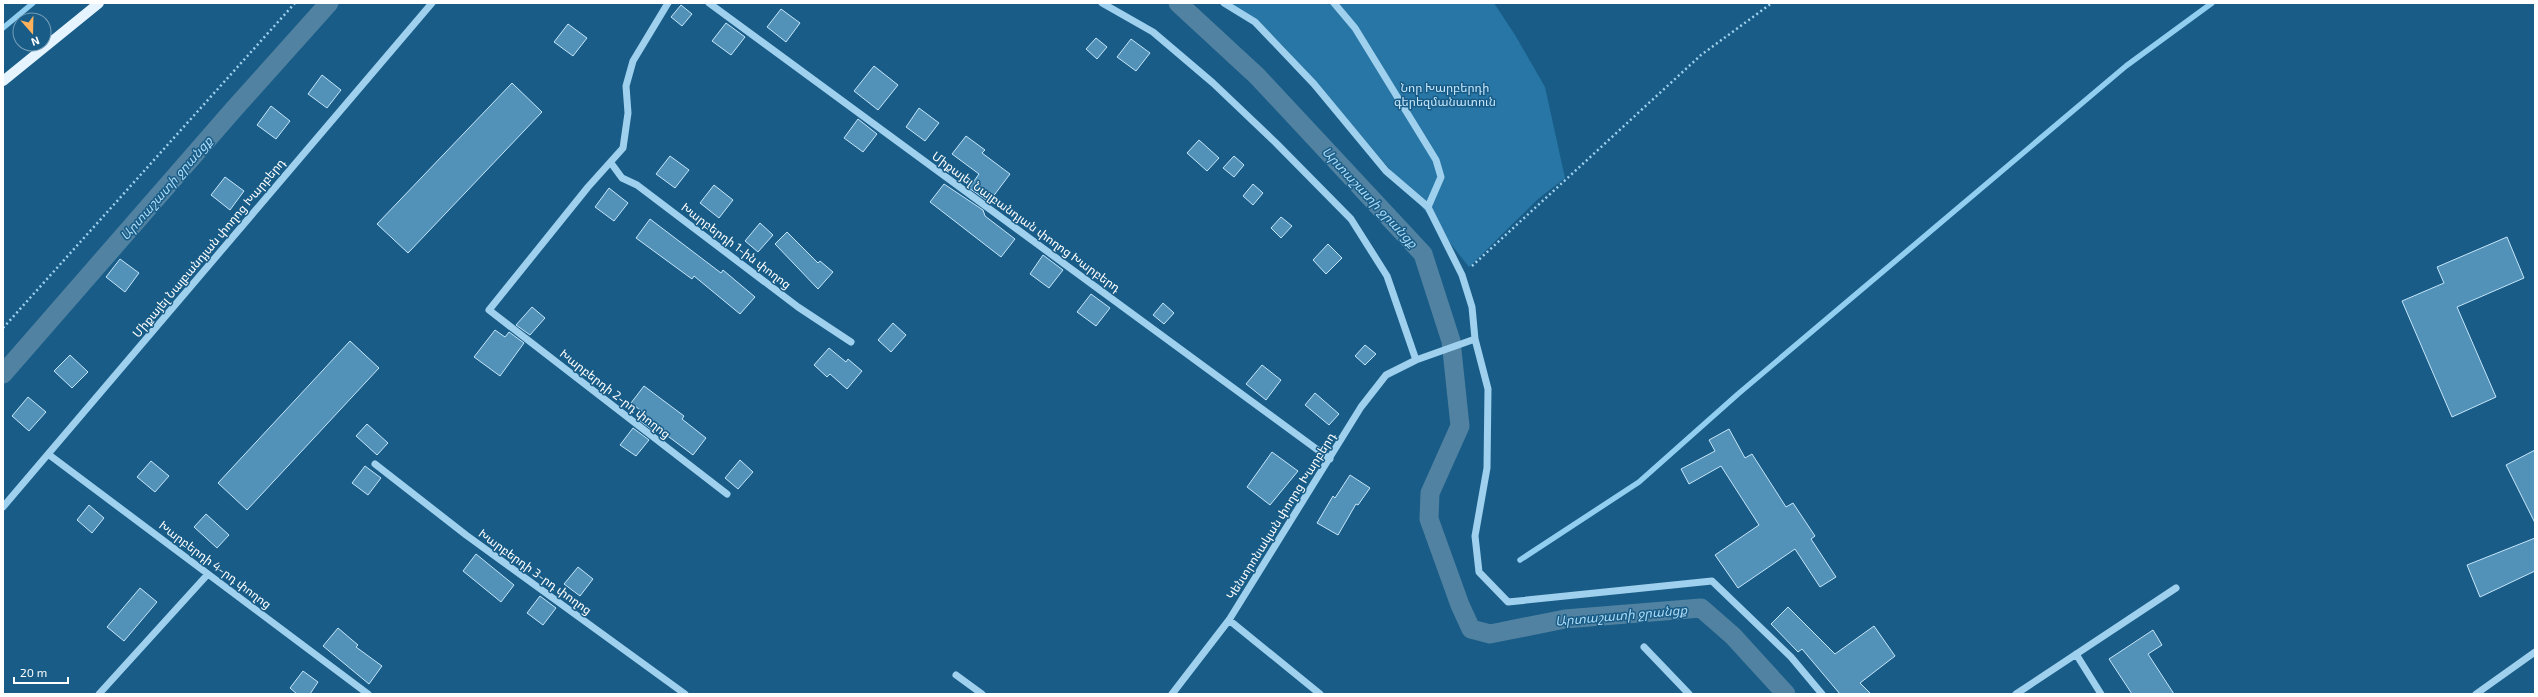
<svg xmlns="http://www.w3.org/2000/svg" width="2538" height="697" viewBox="0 0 2538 697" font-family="'Exo 2','Noto Sans Armenian',sans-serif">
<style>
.green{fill:#2876a5}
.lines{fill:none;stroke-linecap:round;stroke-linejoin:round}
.stream{stroke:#92cef0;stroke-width:5.5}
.canal{stroke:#5182a1;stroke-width:19}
.building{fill:#5291b8;stroke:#c5e6fa}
.path{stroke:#9fd0ed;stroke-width:2.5;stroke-dasharray:2 3;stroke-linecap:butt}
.minor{stroke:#9fd0ed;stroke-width:7}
.major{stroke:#e5f4ff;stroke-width:10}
.labels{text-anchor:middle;stroke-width:3;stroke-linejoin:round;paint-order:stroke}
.park-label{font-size:12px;fill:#c5e6fa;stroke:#185c87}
.street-label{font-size:12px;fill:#fff;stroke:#185c87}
.water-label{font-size:13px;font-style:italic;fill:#abdaf5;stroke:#185c87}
</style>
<rect width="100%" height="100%" fill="#185c87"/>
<path class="green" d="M1223,3H1494L1515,35L1545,87L1565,178L1538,199L1469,267L1414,197L1282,45Z"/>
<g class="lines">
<path class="stream" d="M3,28L33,3
M1520,560L1639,482L1738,394L2126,66L2212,3"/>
<path class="canal" d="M1178,3L1257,76L1423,254L1451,341L1460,426L1430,493L1429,519L1460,605L1471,629L1490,634L1565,619L1701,608L1733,636L1786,694
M3,374L234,109L329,3"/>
</g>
<path class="building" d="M681,5L692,14L682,26L671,17Z
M781,9L800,23L786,42L767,27Z
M726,23L745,37L731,55L712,41Z
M568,24L587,38L573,56L554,42Z
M1096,38L1107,47L1097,59L1086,49Z
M1131,39L1150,53L1136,71L1117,57Z
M874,66L898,85L878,110L854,91Z
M322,75L341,90L327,108L308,94Z
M512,83L542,112L408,253L377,224Z
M271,106L290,121L276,139L257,125Z
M919,108L939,123L925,141L906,127Z
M858,119L877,134L863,152L844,138Z
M966,136L985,150L982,153L1010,174L989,202L969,188L979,174L952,154Z
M1199,140L1219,158L1207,171L1187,153Z
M670,156L689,170L675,188L656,174Z
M1234,156L1244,165L1234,177L1223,168Z
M225,177L244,191L230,210L211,195Z
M944,184L983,210L985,216L1015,239L1001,257L930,202Z
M1253,184L1263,193L1253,205L1243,196Z
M714,185L733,200L719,218L700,203Z
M609,188L628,203L614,221L595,207Z
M1281,217L1292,226L1281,238L1271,228Z
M650,219L721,273L723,270L755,297L740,314L694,276L692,279L636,238Z
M760,223L773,235L758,252L745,241Z
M787,232L818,263L820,261L833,272L818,289L775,244Z
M2507,237L2524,278L2457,307L2496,397L2452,417L2402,301L2444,283L2437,267Z
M1328,244L1342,258L1326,274L1313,260Z
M1043,255L1063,270L1049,288L1030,274Z
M120,259L139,273L125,292L106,277Z
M1091,294L1110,308L1096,326L1077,312Z
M1163,303L1174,313L1164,324L1153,315Z
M532,307L545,318L530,335L516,325Z
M893,323L906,335L891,352L878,340Z
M495,330L505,337L509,332L524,343L500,376L474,357Z
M350,341L379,368L247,510L218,483Z
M1365,345L1376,354L1365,365L1355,356Z
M829,348L846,362L848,359L862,371L847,389L830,374L827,377L814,365Z
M70,355L88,372L72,388L54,371Z
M1262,365L1281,380L1266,400L1246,384Z
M644,386L684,416L682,419L706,438L693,455L657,428L655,432L639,420L644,413L631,403Z
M1315,393L1339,414L1329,425L1305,405Z
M28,397L46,412L29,431L12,416Z
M367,424L388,443L377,455L356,436Z
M633,428L649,440L636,456L620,445Z
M1729,429L1745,458L1752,454L1786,507L1793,503L1815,536L1811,539L1836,577L1820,587L1795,549L1738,588L1715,555L1759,525L1721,466L1689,484L1681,469L1715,451L1709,440Z
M2535,450V523L2506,465Z
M1272,452L1298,471L1270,505L1247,487Z
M740,460L753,472L738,489L725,478Z
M151,461L169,476L155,492L137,477Z
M365,466L381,478L368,495L352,483Z
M1350,475L1370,488L1358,505L1356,504L1338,535L1317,523L1333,496L1335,498Z
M89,505L104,518L92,533L77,520Z
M206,514L229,535L217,548L194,527Z
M2535,538V571L2480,597L2467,565Z
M476,554L514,585L501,602L463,571Z
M578,567L593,579L580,596L564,584Z
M140,588L157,602L124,641L107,627Z
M540,596L556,608L543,625L527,613Z
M1788,607L1835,654L1874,626L1895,656L1860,683L1871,694H1840L1802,649L1798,652L1771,624Z
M338,628L358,645L356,647L382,666L369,684L323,646Z
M2153,630L2162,645L2148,654L2174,694H2132L2109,659Z
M303,671L318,682L310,694H297L290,688Z"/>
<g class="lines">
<path class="path" d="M1472,266L1701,55L1772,3
M3,328L295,3"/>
<path class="minor" d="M668,3L633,61L626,86L628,113L623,148L588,187L489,310L727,494
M709,3L1330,459
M1102,3L1153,32L1213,83L1276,143L1351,219L1387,276L1416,360
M1224,3L1255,22L1314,84L1386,171L1428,207L1462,275L1472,307L1475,339L1488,389L1487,468L1475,536L1479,572L1508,602L1712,581L1791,657L1822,694
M1334,3L1355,28L1436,160L1441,177L1428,207
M611,163L622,178L637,185L798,307L851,342
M48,454L368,694
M375,464L466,535L685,694
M3,507L432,3
M1229,620L1320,694
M1644,647L1689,694
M2076,654L2101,694
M956,675L982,694
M99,694L208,574
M1172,694L1229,620L1361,407L1386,375L1416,360L1475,339
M2016,694L2176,588
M2476,694L2535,652"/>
<path class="major" d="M3,81L99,3"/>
</g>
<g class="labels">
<g class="park-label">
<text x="1445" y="92">Նոր Խարբերդի<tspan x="1445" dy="14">գերեզմանատուն</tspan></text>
</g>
<g class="street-label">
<text transform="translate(1026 222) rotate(36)" y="4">Միքայել Նալբանդյան փողոց Խարբերդ</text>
<text transform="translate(736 246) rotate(37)" y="4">Խարբերդի 1-ին փողոց</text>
<text transform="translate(209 248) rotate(-50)" y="4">Միքայել Նալբանդյան փողոց Խարբերդ</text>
<text transform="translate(615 394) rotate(38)" y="4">Խարբերդի 2-րդ փողոց</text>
<text transform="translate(1281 516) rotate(-58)" y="4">Կենտրոնական փողոց Խարբերդ</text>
<text transform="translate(215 565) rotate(37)" y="4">Խարբերդի 4-րդ փողոց</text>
<text transform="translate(535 572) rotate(36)" y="4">Խարբերդի 3-րդ փողոց</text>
</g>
<g class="water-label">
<text transform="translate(166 188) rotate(-49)" y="5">Արտաշատի ջրանցք</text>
<text transform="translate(1370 197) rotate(47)" y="5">Արտաշատի ջրանցք</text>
<text transform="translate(1621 615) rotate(-5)" y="5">Արտաշատի ջրանցք</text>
</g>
</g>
<rect width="2538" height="697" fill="none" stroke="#ffffff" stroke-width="8"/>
<g transform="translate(32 32) rotate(160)"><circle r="19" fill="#185c87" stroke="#749db7"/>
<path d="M0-3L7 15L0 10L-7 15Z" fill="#ffb25b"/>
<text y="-6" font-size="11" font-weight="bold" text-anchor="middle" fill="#ffffff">N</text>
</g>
<path d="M14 677v6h54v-6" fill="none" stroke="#ffffff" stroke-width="2"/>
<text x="20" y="677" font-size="12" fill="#ffffff" stroke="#185c87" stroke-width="3" paint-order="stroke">20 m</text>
</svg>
